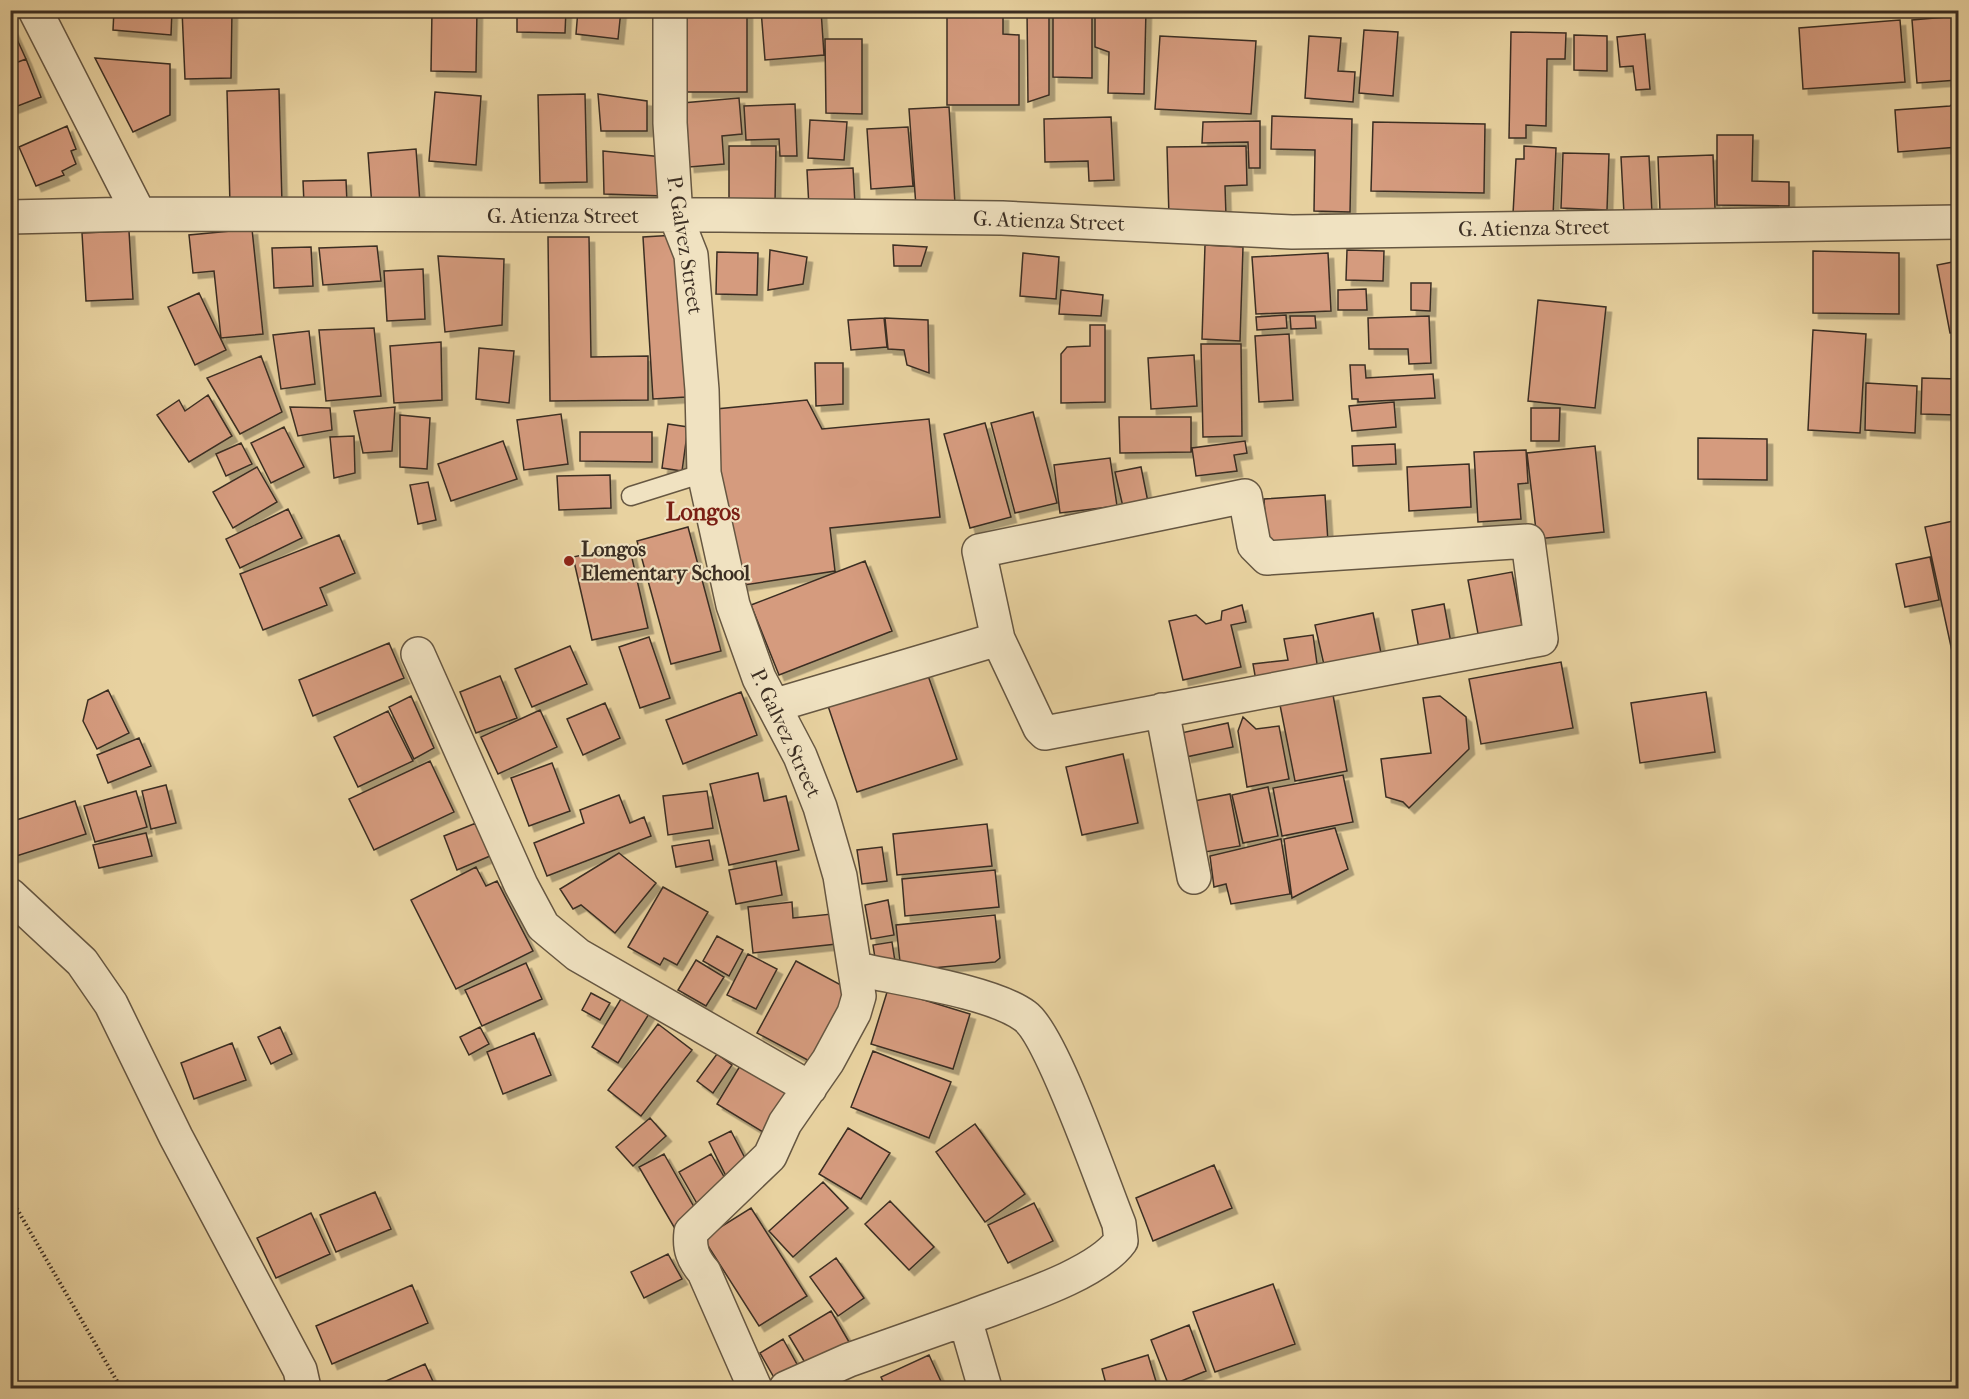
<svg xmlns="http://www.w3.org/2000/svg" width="1969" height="1399" viewBox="0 0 1969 1399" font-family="'IM FELL French Canon',serif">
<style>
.building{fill:#d59b7e;stroke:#3b2e23;stroke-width:1.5;filter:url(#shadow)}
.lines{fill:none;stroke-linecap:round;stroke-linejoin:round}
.lane-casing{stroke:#665742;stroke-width:21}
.street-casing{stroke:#665742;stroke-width:36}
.path{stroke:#3b2e23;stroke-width:4;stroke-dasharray:1.5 3;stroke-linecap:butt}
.lane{stroke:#f0e2c1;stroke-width:18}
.street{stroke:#f0e2c1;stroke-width:33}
.poi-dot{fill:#8f2418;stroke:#f0e2c1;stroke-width:2}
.labels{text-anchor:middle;stroke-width:4.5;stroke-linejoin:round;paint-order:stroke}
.street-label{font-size:21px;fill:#3b2e23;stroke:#f0e2c1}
.poi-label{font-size:21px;font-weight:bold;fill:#3b2e23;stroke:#f0e2c1;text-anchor:start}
.quarter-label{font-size:24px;font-weight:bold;fill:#7a1f14;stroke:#f0e2c1}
</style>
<defs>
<filter id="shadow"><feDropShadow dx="5.5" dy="5.5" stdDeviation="0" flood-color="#0004"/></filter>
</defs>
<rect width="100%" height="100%" fill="#e8d2a0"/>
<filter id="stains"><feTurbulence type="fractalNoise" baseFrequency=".00333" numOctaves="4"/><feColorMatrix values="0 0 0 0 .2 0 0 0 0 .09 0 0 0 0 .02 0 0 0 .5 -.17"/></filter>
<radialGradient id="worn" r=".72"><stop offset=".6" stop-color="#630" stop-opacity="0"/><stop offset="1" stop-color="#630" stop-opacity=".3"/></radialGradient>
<path class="building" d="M114,10H172L171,35L113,30Z
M182,10H232L231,78L185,79Z
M432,10H477L476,72L431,71Z
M517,10H566L565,33L517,32Z
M578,10H621L618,39L576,34Z
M687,10H747V92H687Z
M761,10H821L824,55L765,60Z
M1027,10H1049V95L1028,102Z
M1053,10H1092V78L1053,77Z
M1095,10H1146L1144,94L1108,93L1109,52L1095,47Z
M947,15H1003V34L1019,35V105H947Z
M1958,16V80L1917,83L1912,20Z
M1900,20L1905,82L1803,89L1799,28Z
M10,24L26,59L10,65Z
M1364,30L1398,32L1393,96L1359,93Z
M1511,32L1566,33L1565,59H1547L1546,126L1526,125V138H1509Z
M1645,34L1650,89L1636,90L1633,66L1620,67L1617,37Z
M1574,35L1607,36V71L1574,70Z
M1160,36L1256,41L1251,114L1155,109Z
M1309,36L1341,38L1338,71L1355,72L1353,102L1305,98Z
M825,39H862V114L826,113Z
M95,58L170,64V115L133,132Z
M26,59L41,97L10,109V65Z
M279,89L282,204L230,205L227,91Z
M435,92L481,96L476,165L429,161Z
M585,94L587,182L540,183L538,95Z
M598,94L647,101V131H601Z
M739,98L742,134L722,136L724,164L689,167L682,103Z
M1958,99V147L1898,152L1895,110L1950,106Z
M795,104L797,156H780L779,139L746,140L744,106Z
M949,107L955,204L916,207L909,109Z
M1272,116L1352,119L1350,212L1314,211L1315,150L1271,149Z
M1111,117L1114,180L1089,181L1088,161L1045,162L1044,119Z
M810,120L847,122L844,160L808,158Z
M1260,121V168H1249L1248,142L1202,143L1203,122Z
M1373,122L1485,124L1484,193L1371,191Z
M67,126L76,149L71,151L76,164L62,171L64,175L36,186L19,147Z
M908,127L913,186L871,189L867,129Z
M1717,135H1753L1752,181L1789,182V206L1717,205Z
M729,146H776L775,203L729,202Z
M1246,146L1247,185L1225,186L1226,216L1169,217L1167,147Z
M1524,146L1556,148L1553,216L1513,214L1516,159H1524Z
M416,149L420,203L372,207L368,153Z
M603,151L663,157L665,196L604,194Z
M1563,153L1609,154L1607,210L1561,208Z
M1713,155L1715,209L1660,211L1658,157Z
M1649,156L1652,213L1624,214L1621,157Z
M853,168L855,205L809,208L807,170Z
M346,180L347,203L304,204L303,181Z
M252,229L263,334L221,338L214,271L193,273L189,235Z
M129,231L133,299L86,301L82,233Z
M676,235L686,397L653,399L643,237Z
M548,237H589L591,357L648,356V400L550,401Z
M893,245L927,247L921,266H894Z
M1205,245L1243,247L1240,341L1202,339Z
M377,246L381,281L323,285L319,248Z
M311,247L313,286L274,288L272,248Z
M770,250L807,257L803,284L768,290Z
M1347,250L1384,251L1383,281L1346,280Z
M1813,251L1899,253V314L1813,313Z
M717,252L758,253L757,295L716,294Z
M1023,253L1059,257L1056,299L1020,296Z
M1328,253L1331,311L1256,314L1252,257Z
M438,256L504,259L502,325L445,332Z
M1958,261V332L1950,333L1937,265Z
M423,269L425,319L387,321L384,271Z
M1411,283H1431L1430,311L1411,310Z
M1366,289L1367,310H1338V290Z
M1061,290L1103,295L1101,316L1059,314Z
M199,293L226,350L195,365L168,307Z
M1538,300L1606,307L1595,408L1528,401Z
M1286,315L1287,328L1257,330L1256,317Z
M1290,316H1315L1316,328L1291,329Z
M1429,316L1431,363L1409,364L1408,349H1369L1368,318Z
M884,318L887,347L851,350L848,320Z
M885,318L928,320L929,373L907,365L904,350L888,349Z
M1090,325H1105V402L1061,403V354L1067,347L1090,346Z
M374,328L381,396L326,401L319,330Z
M1813,330L1866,334L1860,433L1808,430Z
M309,331L315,384L281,389L273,335Z
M1289,334L1293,400L1259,402L1255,336Z
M441,342L442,400L394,403L390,346Z
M1201,344H1241L1242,436L1203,437Z
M479,348L514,351L509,403L476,399Z
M1194,355L1197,406L1151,409L1148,358Z
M261,356L282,412L240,434L207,378Z
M815,363H843V404L816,406Z
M1350,365H1365L1366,378L1433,374L1435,398L1358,402V399H1352Z
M1922,378L1958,379L1957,415L1921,414Z
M1866,383L1917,386L1915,433L1865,430Z
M208,395L232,436L189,462L157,415L179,400L185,411Z
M807,400L822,429L929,419L940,517L830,528L835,571L731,587L706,410Z
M1394,402L1396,427L1352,431L1349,406Z
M290,407L330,408L332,430L298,436Z
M395,407L392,451L363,453L354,411Z
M1531,408H1560L1559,441H1531Z
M1033,412L1057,503L1015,513L991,423Z
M561,414L568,464L524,470L517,420Z
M400,415L430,418L427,469L400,467Z
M1119,417H1191V452L1120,453Z
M985,423L1011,517L970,528L944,434Z
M668,424L688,427L682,471L662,468Z
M284,427L304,467L271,483L251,443Z
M580,432H652V462L580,461Z
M354,436L355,473L334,478L330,437Z
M1698,438L1767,439V480L1698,479Z
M503,441L517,479L451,501L438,464Z
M1245,441L1247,453L1234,455L1237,471L1196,476L1192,448Z
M241,443L252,464L226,476L216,454Z
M1395,444L1396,464L1353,466L1352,446Z
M1595,446L1604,532L1537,539L1527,453Z
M1526,450L1528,483L1518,484L1521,519L1478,522L1474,452Z
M1110,458L1117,506L1060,513L1054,465Z
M1469,464L1471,507L1409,511L1407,467Z
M257,467L277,502L233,528L213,492Z
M1141,467L1148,502L1123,507L1115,472Z
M610,475L611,508L559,510L557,476Z
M428,482L436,520L418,524L410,485Z
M1325,495L1328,542L1267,546L1264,499Z
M288,509L302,538L240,568L226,539Z
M1958,520V665H1955L1925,527Z
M688,527L721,651L671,664L637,541Z
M339,535L355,573L320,588L327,605L263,630L240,574Z
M629,545L648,628L592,640L573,557Z
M1930,557L1939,600L1905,607L1896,564Z
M865,561L892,631L779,675L751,605Z
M1512,572L1523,631L1479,639L1468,580Z
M1444,604L1451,643L1419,649L1412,610Z
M1242,605L1246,622L1231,625L1241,667L1183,680L1169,621L1196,615L1206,624L1221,620L1222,611Z
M1373,613L1383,663L1324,665L1315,625Z
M1313,635L1318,671L1256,681L1253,664L1288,660L1284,639Z
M649,637L670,698L640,708L619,647Z
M389,643L404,678L313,716L299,680Z
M570,646L587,684L532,707L515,669Z
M1561,662L1573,728L1481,744L1469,679Z
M924,664L957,759L857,792L825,697Z
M500,676L517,718L476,733L460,692Z
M108,690L129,733L97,749L83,721L88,700Z
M741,692L757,735L683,764L666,720Z
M1706,692L1715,752L1640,763L1631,703Z
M1333,695L1347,771L1295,781L1280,705Z
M411,696L434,748L414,759L389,707Z
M1440,696L1466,717L1469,749L1409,808L1403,802L1386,797L1381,759L1431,753L1423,698Z
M605,703L620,738L583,755L567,719Z
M540,710L557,747L498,774L481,737Z
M388,711L413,761L358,787L334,737Z
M1243,717L1256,729L1279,726L1289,779L1247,787L1238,731Z
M1228,723L1233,747L1186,757L1181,733Z
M139,738L151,766L108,783L97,755Z
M1123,754L1138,823L1082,835L1066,767Z
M430,761L454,812L374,850L349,799Z
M552,763L570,811L529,826L511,778Z
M758,773L764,801L786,796L799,850L729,865L710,784Z
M1343,775L1353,822L1282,836L1273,788Z
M166,785L176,823L151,829L142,791Z
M1268,787L1278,836L1243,843L1232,795Z
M136,791L147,827L95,842L84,806Z
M707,791L713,828L668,835L663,796Z
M1230,794L1240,846L1205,852L1194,801Z
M619,795L630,823L644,817L651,836L547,876L534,843L584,823L580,810Z
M75,801L86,834L10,858V822Z
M476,823L490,856L457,870L444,836Z
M987,824L992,866L897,875L893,834Z
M1335,828L1348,869L1292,898L1284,839Z
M146,833L152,856L99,868L93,845Z
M1281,839L1290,894L1231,904L1226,884L1214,887L1210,856Z
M709,840L713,860L676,867L672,846Z
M882,847L887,881L862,884L857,850Z
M619,853L656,883L615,933L581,905L573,909L560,889Z
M776,861L782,895L736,904L729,870Z
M476,867L486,886L497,881L533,951L456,989L411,900Z
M995,870L999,907L905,916L902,879Z
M663,887L708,912L677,965L664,958L660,965L628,947Z
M888,900L894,935L871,939L865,905Z
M792,902L793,918L842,913L846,943L753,953L748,907Z
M995,915L1000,958L995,962L901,971L896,925Z
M717,936L743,950L729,976L703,961Z
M892,942L896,968L877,971L873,945Z
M748,954L777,969L756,1009L727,995Z
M696,960L724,977L706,1006L678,990Z
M796,961L854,992L815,1064L757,1033Z
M526,963L542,999L482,1026L465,990Z
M627,989L654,1006L618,1063L592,1047Z
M888,989L970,1014L953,1069L871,1044Z
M591,993L610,1003L600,1020L582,1010Z
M658,1024L692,1050L641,1116L608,1090Z
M280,1027L292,1054L271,1064L258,1037Z
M480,1027L489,1044L469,1055L460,1037Z
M534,1033L551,1075L503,1094L487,1052Z
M232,1043L246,1080L194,1099L181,1063Z
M873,1051L951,1082L929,1138L851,1107Z
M717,1054L732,1065L713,1093L697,1081Z
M746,1056L798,1087L768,1135L717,1104Z
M650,1118L666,1136L633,1166L616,1147Z
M975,1124L1025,1194L985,1222L936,1152Z
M848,1128L890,1153L861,1199L819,1174Z
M731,1131L748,1164L726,1176L709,1142Z
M664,1154L698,1214L674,1227L639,1167Z
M711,1154L731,1189L699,1207L679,1172Z
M1214,1165L1232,1208L1153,1241L1136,1198Z
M823,1182L848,1208L793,1257L769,1231Z
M375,1192L391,1229L336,1252L320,1215Z
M890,1201L934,1247L909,1270L865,1224Z
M1034,1203L1053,1241L1008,1263L988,1225Z
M751,1208L807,1296L759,1326L703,1238Z
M311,1213L330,1254L276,1278L257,1238Z
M668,1254L682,1279L644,1298L631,1272Z
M836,1258L864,1298L838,1316L810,1277Z
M1273,1284L1295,1344L1215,1372L1193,1312Z
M412,1285L428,1323L332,1364L316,1326Z
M831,1311L852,1347L810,1371L789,1336Z
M1189,1325L1206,1371L1169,1386L1151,1340Z
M783,1339L803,1375L780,1388L760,1353Z
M929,1355L944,1388H886L881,1377Z
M1148,1355L1158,1388H1107L1102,1369Z
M425,1364L436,1388H370Z"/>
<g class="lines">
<g class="lane-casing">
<path id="lane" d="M631,496L704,473"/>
</g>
<g class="street-casing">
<path id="street" d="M35,10L139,214
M670,10V123L676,217L691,255L702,390L704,473L733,605L759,678L800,756L820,807L840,876L859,996L854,1013L828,1061L785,1123L770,1156L691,1232C689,1249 693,1259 704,1272L755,1388
M10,217L139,214L721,215L1002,218L1292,232L1958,222
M1245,496L1254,545L1267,558L1528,541L1541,639L1045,733L1040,728L998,639L979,551Z
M418,654L521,885L543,926L578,955L810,1088
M776,705L998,639
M1162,710L1194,877
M10,895L82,962L111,1004L176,1137L300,1370L304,1388
M857,969C900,979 991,991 1025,1016C1052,1035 1103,1185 1119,1224L1121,1241C1095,1277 1007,1302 965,1319
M786,1388L849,1360L965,1319L985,1388"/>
</g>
<path class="path" d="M10,1197L121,1388"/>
<use href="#lane" class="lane"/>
<use href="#street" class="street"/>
</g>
<circle class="poi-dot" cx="569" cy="561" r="6"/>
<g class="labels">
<g class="street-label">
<text x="563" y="223">G. Atienza Street</text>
<text transform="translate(1049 221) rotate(2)" y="7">G. Atienza Street</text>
<text transform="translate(1534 228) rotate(-1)" y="7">G. Atienza Street</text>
<text transform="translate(685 245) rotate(81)" y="7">P. Galvez Street</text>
<text transform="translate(786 733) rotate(65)" y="7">P. Galvez Street</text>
</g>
<g class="poi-label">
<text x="581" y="556">Longos<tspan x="581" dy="24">Elementary School</tspan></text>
</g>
<g class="quarter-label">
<text x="703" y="520">Longos</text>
</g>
</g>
<rect width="1969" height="1399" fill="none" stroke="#e8d2a0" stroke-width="36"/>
<rect x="12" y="12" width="1945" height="1375" fill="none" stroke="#3b2e23" stroke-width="3"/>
<rect x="18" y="18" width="1933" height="1363" fill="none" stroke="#3b2e23" stroke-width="1.5"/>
<rect width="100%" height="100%" filter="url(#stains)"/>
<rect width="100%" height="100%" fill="url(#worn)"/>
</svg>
